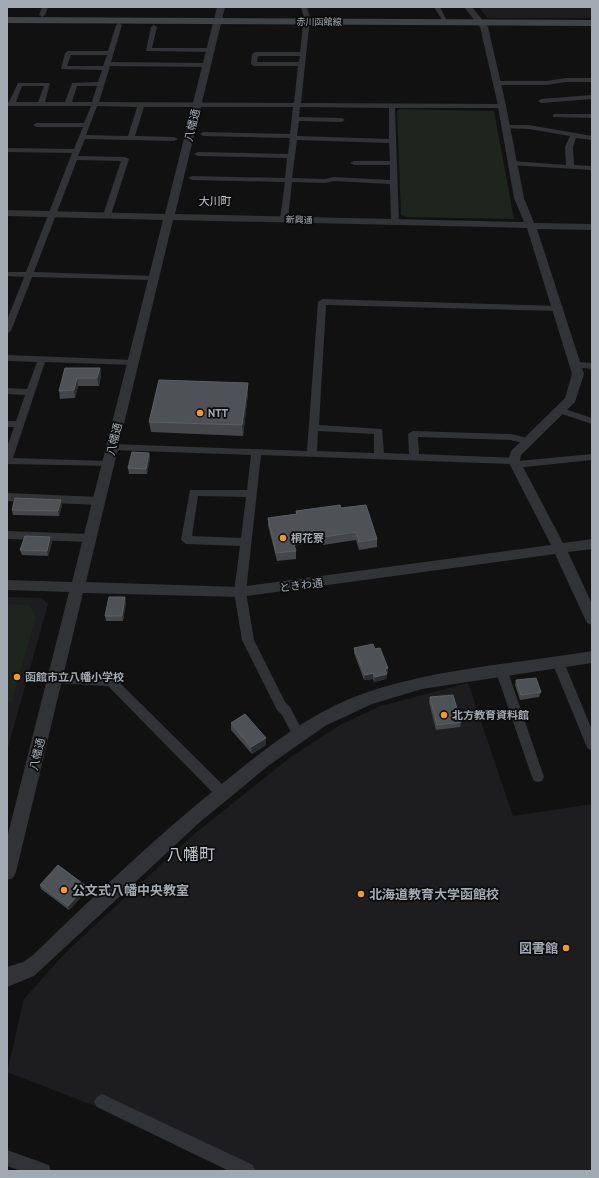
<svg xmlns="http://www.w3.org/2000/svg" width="599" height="1178" viewBox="0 0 599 1178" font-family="'PT Sans','Noto Sans JP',sans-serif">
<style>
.built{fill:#1d1d1f}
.green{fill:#1d251d}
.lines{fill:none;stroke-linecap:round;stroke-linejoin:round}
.minor{fill:#323337;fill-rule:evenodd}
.tertiary{fill:#323337;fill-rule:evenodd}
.secondary{fill:#3f4247;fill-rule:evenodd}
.wall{fill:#44464a}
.shaded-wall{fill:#2b2d2f}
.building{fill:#4e5155;stroke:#5b5f64}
.poi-dot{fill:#f69a25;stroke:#0c0c0d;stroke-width:1.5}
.labels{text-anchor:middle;stroke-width:3.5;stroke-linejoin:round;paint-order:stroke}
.far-street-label{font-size:9px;fill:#a1a9b3;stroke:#0c0c0d}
.street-label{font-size:11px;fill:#a1a9b3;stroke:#0c0c0d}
.far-quarter-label{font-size:11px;fill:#c2c7cf;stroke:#0c0c0d}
.poi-label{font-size:11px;font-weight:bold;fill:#a1a9b3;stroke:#0c0c0d;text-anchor:start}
.near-poi-label{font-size:13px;font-weight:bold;fill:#a1a9b3;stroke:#0c0c0d;text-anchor:start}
.near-quarter-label{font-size:16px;fill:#c2c7cf;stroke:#0c0c0d}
</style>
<rect width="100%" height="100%" fill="#111112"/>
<path class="built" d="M479,7H592V18H487Z
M7,597L42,598L48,604L7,751Z
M468,683L513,816L592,804V1171H256L250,1166L7,1072L24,999L66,952L193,835L292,756L340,725L380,706Z"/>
<path class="green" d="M400,109L494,111L514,219L406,217L401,215L397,111Z
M7,604L29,605L36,616L12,701H7Z"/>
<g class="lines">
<path class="minor" d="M42,7H48L45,15L42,17L39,15Z
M301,7H307L310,18L301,103L502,104L505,106L502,108H395L399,223L395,225L391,223L390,184L334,181L325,183L292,182L288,219L284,221L280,219L285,182L192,180L188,178L192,176L285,178L287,158L198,156L194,154L198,152L288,154L290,138L203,136L200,134L203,132L290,134L293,107H144L135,136L174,137L178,139L174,141L85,139L78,156L125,157L129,159L111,215L107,217L103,215L121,161L77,160L34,272L154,276L158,278L154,280L32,277L11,331L7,334V320L24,277L7,276V272H26L72,153L7,152V148L74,149L83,127H36L33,125L36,123H84L91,106H7V102H9L18,83H50L45,102H65L72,83L98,82L102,70L61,69L65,53L68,51H108L116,25L119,23L122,25L111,62L207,63L210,65L207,67L110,66L99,102L294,103L298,66H254L251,64L252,54L255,52H300L304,18ZM71,55H107L103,66H67ZM258,56H300L299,62H257ZM22,86H44L38,102H16ZM77,86H97L92,102H72ZM97,106L137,107L128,136L86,135ZM300,107L389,108V139L297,136L299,121L342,122L345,120L342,118L299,117ZM297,140L389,143L390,161H354L350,163L354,165H390V180L334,177L325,179L292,178Z
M434,7H440L448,23H444Z
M154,25L157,27L152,48H211L214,50L211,52L146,51L151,27Z
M566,78H592V82H566L546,85H497L494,83L497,81H546Z
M592,95V99L541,103L538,101L541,99Z
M555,114H592V118L553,117V115Z
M505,125H529L592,136V140L576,138L573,147L574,165L592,166V170L509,165V161H512L566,165L565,147L570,136L529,129L503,128V126Z
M322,299L562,306L563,308L559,311L326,305L319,425L382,429L384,453L409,454L408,434L413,431L511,434L531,439L533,441L528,444L511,440L418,437L419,454L514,458L519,461L592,454V460L515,468L511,467V464L261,455L246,592L254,640L285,702L290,707L304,734L302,738L298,739L294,738L282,715L277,710L242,640L234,592L240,546L186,544L181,540L190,490H247L251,455L112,450L107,447L112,444L307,451L318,302ZM318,431L374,434V453L317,451ZM198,496L246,497L241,538L192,536Z
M7,355L136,360V364L133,365L45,362L13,458L108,461L113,464L112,466L7,464V447L14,427H7V421H16L25,395L7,394V388L27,389L37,362L7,361Z
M576,362L592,363V369L573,367L571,365Z
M559,407L592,418V424L556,412L554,410L556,408Z
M7,493L99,497L104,501L99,505L7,501Z
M7,531L89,534L94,538L89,542L7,539Z
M558,657L562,659L564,662L592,730V750L588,749L586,745L552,662L554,659Z
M501,664L505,666L507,669L544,777L542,781L538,782L534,781L532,777L495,669L497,666Z
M56,673L115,678L227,789L228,793L227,797L222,799L217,797L108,686L56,683L52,681L50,678L52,675Z
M102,1094L253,1165L255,1171H229L97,1107L94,1102L97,1097Z
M7,1150L49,1165L51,1171H21L7,1166Z"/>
<path class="tertiary" d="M217,7H225L175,214L524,222L514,198L497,101L480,27L464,7H472L488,27L505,101L524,198L534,223L592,224V230L537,229L584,374L575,402L521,455L520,461L563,543L592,539V549L568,552L592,604V625L587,623L585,619L555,554L240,597L83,593L16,872L13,878L7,880V838L69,592L7,590V580L72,582L163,220L7,216V210L165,214ZM173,220L527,228L572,374L565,398L511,451L508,461L551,545L240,587L86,582Z
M592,651V663L422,689L372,704L325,726L268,766L200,822L34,976L7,987V967L23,962L33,955C96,894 160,833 229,778C270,745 312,712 362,694C436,668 515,664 592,651Z"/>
<path class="secondary" d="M7,17L592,20V26L7,23Z"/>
</g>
<path class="wall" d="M65,368H100L101,375L99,386H78L75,398L60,399L59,391Z
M248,393L243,436L151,432L149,422Z
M149,453L150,458L147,474H129L128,468Z
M62,505L59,516L13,515L12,510Z
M341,508L377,539V547L359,550L356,540L323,545L322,541L294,545L296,551V559L277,561L268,525V518L296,514V511Z
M50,537L52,542L48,556L22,555L20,550Z
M126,602L123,621H106L105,616Z
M354,648L375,649L388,673H387L386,679L374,682L373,679L364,680L354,653Z
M516,680L541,692L539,697L520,700L515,685Z
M430,697L461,722L460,727L436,730L429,702Z
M231,723L266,738V745L252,754L231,730Z
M40,885L88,890L69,910L41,889Z"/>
<path class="shaded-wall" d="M100,368L101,375L99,386L97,378Z
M77,378L78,386L75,398L74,390Z
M248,383V393L243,436L242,425Z
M149,453L150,458L147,474L146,469Z
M61,500L62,505L59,516L58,511Z
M322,533V541L293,546L292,538Z
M50,537L52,542L48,556L47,551Z
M125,597L126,602L123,621L122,616Z
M388,668V673L384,674L385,669Z
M373,673V679L364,680L365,675Z
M387,674L386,679L374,682L375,677Z
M266,738V745L252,754L251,747Z
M86,886L88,890L69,910L68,906Z"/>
<path class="building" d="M65,368H100L97,378H77L74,390L59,391Z
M159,380L248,383L242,425L149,422Z
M132,452L149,453L146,469L128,468Z
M15,498L61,500L58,511L12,510Z
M340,505L341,508L366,505L377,539L359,542L356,532L323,537L322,533L292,538L296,551L276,553L268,518L297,514L296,511Z
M25,536L50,537L47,551L20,550Z
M109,597H125L122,616H105Z
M373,644L375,649L380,648L388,668L385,669L387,674L375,677L373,673L365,675L354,648Z
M536,678L541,692L521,695L516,680Z
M453,695L461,722L437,725L430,697Z
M245,714L266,738L251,747L231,723Z
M58,865L86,886L68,906L40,885Z"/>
<g class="poi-dot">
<circle cx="200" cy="413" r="4"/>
<circle cx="283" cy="538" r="4"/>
<circle cx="17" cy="677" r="4"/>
<circle cx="444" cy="715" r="4"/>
<circle cx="64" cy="890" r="4"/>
<circle cx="361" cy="894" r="4"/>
<circle cx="566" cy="948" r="4"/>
</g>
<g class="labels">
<g class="far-street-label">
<text x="319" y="25">赤川函館線</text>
<text transform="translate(299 220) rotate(2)" y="3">新興通</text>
</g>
<g class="street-label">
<text transform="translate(192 125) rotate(-76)" y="4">八幡通</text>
<text transform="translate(114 439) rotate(-76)" y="4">八幡通</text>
<text transform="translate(301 585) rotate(-7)" y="4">ときわ通</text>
<text transform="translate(37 754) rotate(-76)" y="4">八幡通</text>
</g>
<g class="far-quarter-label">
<text x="215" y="205">大川町</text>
</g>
<g class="poi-label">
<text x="208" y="417">NTT</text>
<text x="291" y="542">桐花寮</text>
<text x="25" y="681">函館市立八幡小学校</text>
<text x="452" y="719">北方教育資料館</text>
</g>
<g class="near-poi-label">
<text x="72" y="895">公文式八幡中央教室</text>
<text x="369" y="899">北海道教育大学函館校</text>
<text x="558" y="953" text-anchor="end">図書館</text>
</g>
<g class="near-quarter-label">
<text x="191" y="860">八幡町</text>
</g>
</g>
<rect width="599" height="1178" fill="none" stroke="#a1a9b3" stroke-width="16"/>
</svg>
